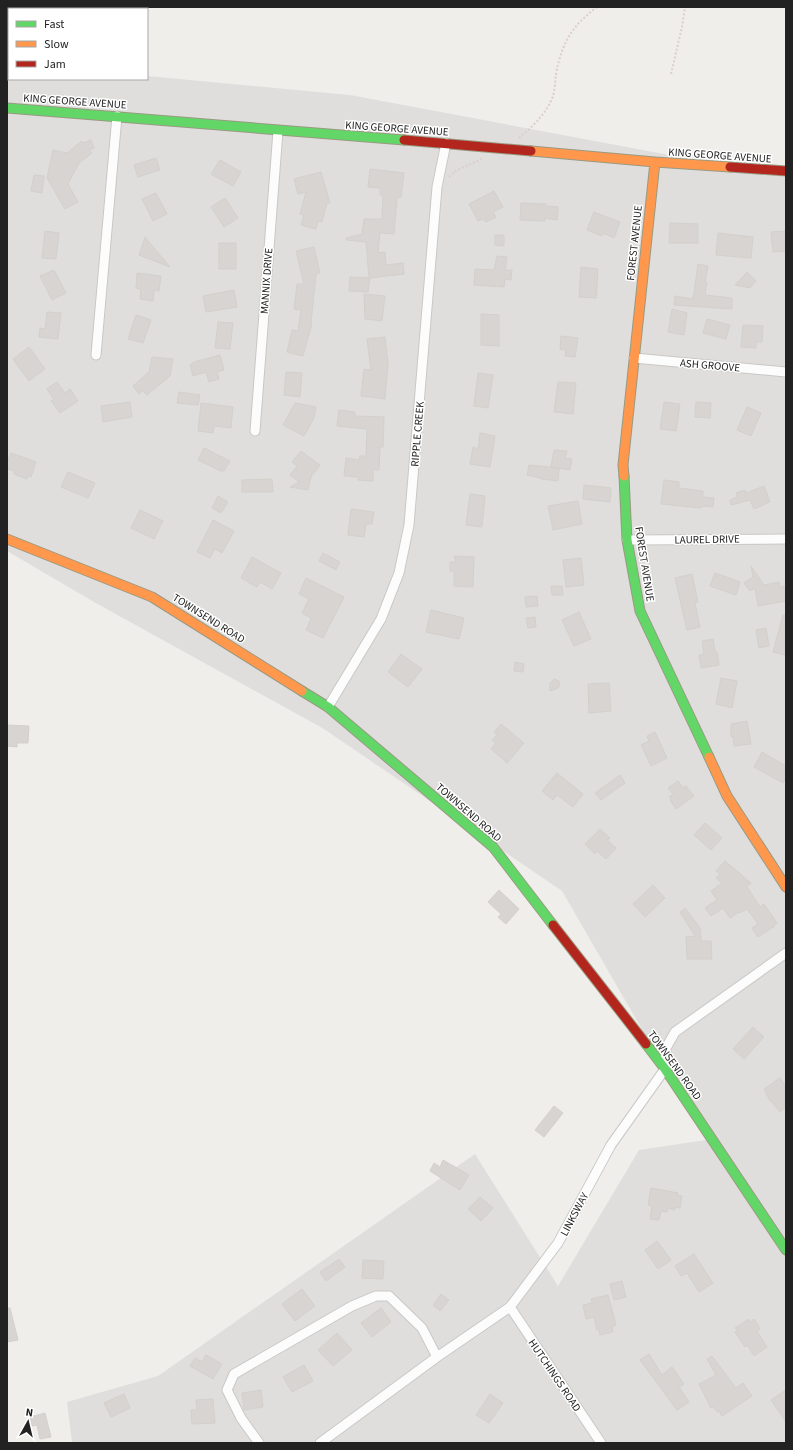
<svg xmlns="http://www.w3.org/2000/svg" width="793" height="1450" viewBox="0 0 793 1450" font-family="'Source Sans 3',sans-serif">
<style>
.residential{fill:#dfdedc}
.building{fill:#d7d4d2;stroke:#d3d0cc}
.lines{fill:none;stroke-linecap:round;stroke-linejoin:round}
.street-casing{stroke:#c9c8c7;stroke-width:11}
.fast-casing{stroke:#999a82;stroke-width:11}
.slow-casing{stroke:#999a82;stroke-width:11}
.jam-casing{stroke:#999a82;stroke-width:11}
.path{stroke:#dccecd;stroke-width:2;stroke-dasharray:2 2;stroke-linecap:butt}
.street{stroke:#fdfcfc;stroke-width:9}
.fast{stroke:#63d668;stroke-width:9}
.slow{stroke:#ff974d;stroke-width:9}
.jam{stroke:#b3261e;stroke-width:9}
.labels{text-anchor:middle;stroke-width:3;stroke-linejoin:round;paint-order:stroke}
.street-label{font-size:11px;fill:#222;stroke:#fff}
</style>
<rect width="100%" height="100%" fill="#f0eeeb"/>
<path class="residential" d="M7,65H9V79H147V76L350,95L786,177V1443H73L72,1442L67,1402L158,1376L475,1154L558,1286L639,1150L706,1140L562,891L324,729L94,602L7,551Z"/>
<path class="building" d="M91,140L94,148L89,150L92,153L79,163L68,184L78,202L65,209L47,178L53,150L67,153L82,141L83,143Z
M156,158L160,170L138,177L134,165Z
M220,160L241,172L233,186L211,174Z
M370,169L404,173L401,197H397L394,234L380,233L378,253L385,252L386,265L403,263L404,274L369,278L366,242L346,240V238L362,234L364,219H382L383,195H380V188L368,187Z
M321,172L330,203H327L322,222L318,221L316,229L301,225L304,215L300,214L306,192L298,194L294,179Z
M34,175L44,176L42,193L31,191Z
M494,191L503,207L493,212L496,217L486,222L483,219L478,221L469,204Z
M156,193L167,214L153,221L142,199Z
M225,198L238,218L224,227L211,207Z
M521,203L546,204V206L558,207L557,220L545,218V221L520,220Z
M594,212L620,222L614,238L603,233L602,236L587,230Z
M670,223L698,224V243H669Z
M45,231L59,233L56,259L42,258Z
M786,231V251L773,252L771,232Z
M718,233L753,237L751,258L716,255Z
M495,235H504V246L495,245Z
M145,237L170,267L139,255Z
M219,243H236V269H219Z
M314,247L320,273L316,274L311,323H312L303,356L287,352L292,330L298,331L301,310L294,309L297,284H304L296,251Z
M497,256L507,257L505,270H512L511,280L505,279L504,287L474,285L475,269L494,270Z
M698,264L708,266L705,282H707L705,295L732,298V309L674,305L675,296L693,299Z
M581,267L598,269L596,298L579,297Z
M54,270L66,293L52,300L40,276Z
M747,272L756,281L750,288L735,285Z
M137,273L161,276L159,291L154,290L153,301L140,299L141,289L136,288Z
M350,277L370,278L368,292L349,291Z
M234,290L237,307L206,312L203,296Z
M364,294L385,296L382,321L365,319Z
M672,309L687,313L684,335L668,332Z
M47,312L61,313L58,339L39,337L40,328L45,329Z
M481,314L499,315V346L481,345Z
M136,315L151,320L143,343L128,339Z
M707,319L730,325L726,339L703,333Z
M218,322L233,323L230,349L215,348Z
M743,325L763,326L762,342H756V348L741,347Z
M561,336L578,338L575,357L565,356L566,350L560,349Z
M385,337L388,364L385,399L361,396L364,369L371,370L367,339Z
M29,347L45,369L29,381L13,359Z
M220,355L224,370L217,372L219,379L209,382L206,372L193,376L190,365L194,362Z
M152,357L173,359L170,376L147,395L143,391L139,394L133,386L149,372Z
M286,372L302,373L300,397L284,395Z
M478,373L493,375L488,408L474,406Z
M57,382L65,393L70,389L78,401L60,413L51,401L54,400L47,389Z
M558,382L576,383L573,414L554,412Z
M179,392L200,395L198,405L177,403Z
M130,402L132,417L103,422L101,406Z
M664,402L680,404L676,431L660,429Z
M696,402L711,403L710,418L695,417Z
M201,403L233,407L231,428L214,426L213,433L198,431Z
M295,403L316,407L314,418L304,436L283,425Z
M747,407L761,413L751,436L737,430Z
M339,410L355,412V416L384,417L383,447H380L379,470H373V481L358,480V477L344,476L346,458L359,460L360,456H366L367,429L337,426Z
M480,433L495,436L490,467L470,464L473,447L478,449Z
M204,448L230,461L224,471H221L198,460Z
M554,450L567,451L565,458L572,459L570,470L551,467Z
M301,451L320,465L311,477L308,490L290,487L299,482L290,475L297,466L292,462Z
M11,453L36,462L31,477L28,476L27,479L14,474L15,471L7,469V463Z
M529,465L559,468L558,481L541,479V478L527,475Z
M68,472L95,483L88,498L61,487Z
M272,479L273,492H242V480Z
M664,480L679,482V488L703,491V497L714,498L713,507L702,506L701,508L661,504Z
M584,485L611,488L610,502L583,499Z
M764,486L770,502L754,509L750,500L731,505L730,500L737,497L736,493L745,490L746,493Z
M470,494L485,496L482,527L466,525Z
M218,496L228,502L221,513L212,508Z
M578,501L582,524L553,530L548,506Z
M351,509L374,512L372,524H366L364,537L348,535Z
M140,510L163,521L154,539L131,528Z
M213,520L234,531L222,553L215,549L210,558L197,552Z
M323,553L340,562L336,570L319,561Z
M454,556L474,557L473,587L454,586V571H450V562H456Z
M252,557L281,573L272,589L260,582L257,587L241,578Z
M581,558L584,585L566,587L563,560Z
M751,566L764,585L779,582L780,587L786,586V601L758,606L755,588L750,591L744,583L753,577Z
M715,573L740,582L736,595L710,586Z
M692,574L698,602L695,603L700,627L687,630L675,578Z
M306,578L344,597L323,638L306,630L311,618L302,613L309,599L299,594Z
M551,586H562L563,595H552Z
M537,596L538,606L526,607L525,597Z
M431,610L464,618L459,639L426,632Z
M579,612L591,639L574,646L562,620Z
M783,615L786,616V655L773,652Z
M535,617L536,627L528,628L526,618Z
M766,628L769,646L759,648L756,630Z
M713,639L715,652H717L719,665L701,668L699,655L704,654L702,641Z
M401,654L422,669L408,687L388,672Z
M515,662L524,664L523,672L514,671Z
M721,678L737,681L732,708L716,704Z
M554,679L559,681L560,685L558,688L550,691V683Z
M609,683L611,711L589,713L588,684Z
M747,721L751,744L734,746L733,736L731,737V724Z
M501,724L524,743L507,763L491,749L496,743L492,740L497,735L494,732Z
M7,725L29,726L28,743H17V747L7,746Z
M655,732L667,758L651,766L641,745L649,741L647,736Z
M762,752L786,766V777L783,783L754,767Z
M557,773L583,794L573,807L557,795L553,800L542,791Z
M620,775L625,783L601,800L595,793Z
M678,781L683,788L686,786L694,796L676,809L670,800L671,799L669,797L673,794L668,788Z
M705,823L722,838L711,850L694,835Z
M600,829L610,838L607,840L616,848L606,859L597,851L595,854L585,844Z
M725,861L751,883L747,887L760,907L764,904L777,923L774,925L775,926L758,937L752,928L758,924L747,909L739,913V912L730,918L723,908L711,916L705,908L717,900L711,891L722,883L716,878L720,874L716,871Z
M653,885L665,898L645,917L633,904Z
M499,890L519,909L506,924L498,917L501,914L488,902Z
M685,908L700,928L701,941H711L712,959H687L686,937L695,936L680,912Z
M753,1027L764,1037L744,1059L733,1049Z
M780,1078L786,1087V1107L780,1112L771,1101H770L764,1089Z
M554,1106L563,1113L544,1137L535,1130Z
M443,1160L469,1175L460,1190L430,1171L434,1163L440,1167Z
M651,1188L678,1193L677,1195L682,1196L680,1208L675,1207V1210L668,1208L667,1212L661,1211L659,1220L650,1219L652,1206L648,1205Z
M480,1197L493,1208L481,1221L468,1209Z
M657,1241L671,1260L658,1269L645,1250Z
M694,1254L713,1283L699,1292L687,1273L681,1276L675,1266Z
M339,1259L345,1267L326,1281L320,1272Z
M363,1260L384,1261L383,1279L362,1278Z
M622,1281L626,1297L614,1300L610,1284Z
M302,1289L315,1306L295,1321L282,1304Z
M441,1294L449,1300L440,1311L433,1305Z
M608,1295L616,1325L612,1327L613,1332L600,1335L599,1330H597L594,1317L586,1319L583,1305L592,1303L591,1299Z
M7,1308H10L18,1340L7,1342Z
M381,1308L391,1322L372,1337L361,1323Z
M749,1319L750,1322L754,1319L760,1329L757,1331L767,1347L754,1356L747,1345L745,1347L735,1332L737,1330L735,1328Z
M337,1333L352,1350L333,1366L318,1350Z
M649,1354L662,1375L672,1367L684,1384L679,1387L689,1402L677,1410L640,1360Z
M206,1355L222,1364L213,1379L190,1366L195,1358L202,1362Z
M712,1356L736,1388L743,1383L752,1396L722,1416L719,1411L717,1412L713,1407L711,1408L699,1384L716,1375L707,1359Z
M304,1365L313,1381L292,1392L283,1377Z
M261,1390L263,1407L244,1410L242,1393Z
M786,1390V1422L771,1400Z
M124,1394L130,1408L111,1417L104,1403Z
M490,1394L503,1403L489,1423L476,1415Z
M213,1399L215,1423L192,1424L191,1410H197L196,1400Z
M45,1413L51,1437L40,1439L37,1425L32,1426L30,1417Z"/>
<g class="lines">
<g class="street-casing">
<path id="street" d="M96,355L117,116
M634,358L786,372
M255,431L278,131
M627,540L786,539
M328,707L381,619L399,573L409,525L437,187L446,143
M510,1307L601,1443
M259,1443L241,1418L227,1390L234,1374L352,1306L376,1296H389L422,1328L437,1357
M320,1443L437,1357L510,1307L558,1243L611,1145L665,1069L666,1048L675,1032L786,953"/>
</g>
<g class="fast-casing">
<path id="fast" d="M7,108L404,140
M624,476L627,540L640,611L709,757
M302,691L328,707L493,847L553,925
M646,1044L665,1069L786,1250"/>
</g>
<g class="slow-casing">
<path id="slow" d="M531,151L655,162L730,167
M624,476L623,465L655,162
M7,539L152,597L302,691
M709,757L727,796L786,887"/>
</g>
<g class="jam-casing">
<path id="jam" d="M404,140L531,151
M730,167L786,171
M553,925L646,1044"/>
</g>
<path class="path" d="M671,74L682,27L685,7
M519,138C532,127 543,117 551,101C555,93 555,82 556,74C562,42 572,26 597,7
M449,177L457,170L482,159"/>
<use href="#street" class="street"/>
<use href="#fast" class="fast"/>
<use href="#slow" class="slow"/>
<use href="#jam" class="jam"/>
</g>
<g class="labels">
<g class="street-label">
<text transform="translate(75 101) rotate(4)" y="4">KING GEORGE AVENUE</text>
<text transform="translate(397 128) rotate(4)" y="4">KING GEORGE AVENUE</text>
<text transform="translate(720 155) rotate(4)" y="4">KING GEORGE AVENUE</text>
<text transform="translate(634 243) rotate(-84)" y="4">FOREST AVENUE</text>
<text transform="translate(266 281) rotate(-86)" y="4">MANNIX DRIVE</text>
<text transform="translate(710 365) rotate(5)" y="4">ASH GROOVE</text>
<text transform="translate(417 434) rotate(-85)" y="4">RIPPLE CREEK</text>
<text transform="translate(707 539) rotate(-1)" y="4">LAUREL DRIVE</text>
<text transform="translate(645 564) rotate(81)" y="4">FOREST AVENUE</text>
<text transform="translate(209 618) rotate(32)" y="4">TOWNSEND ROAD</text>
<text transform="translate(469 812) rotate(41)" y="4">TOWNSEND ROAD</text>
<text transform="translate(675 1065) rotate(54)" y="4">TOWNSEND ROAD</text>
<text transform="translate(574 1214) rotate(-62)" y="4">LINKSWAY</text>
<text transform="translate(555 1375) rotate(56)" y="4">HUTCHINGS ROAD</text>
</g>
</g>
<rect width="793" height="1450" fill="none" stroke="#222222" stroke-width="16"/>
<rect x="8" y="8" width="140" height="72" fill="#ffffff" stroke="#a7a7a7"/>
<rect x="16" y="21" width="20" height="6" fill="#63d668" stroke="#a7a7a7"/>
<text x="44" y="28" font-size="12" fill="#222222">Fast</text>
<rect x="16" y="41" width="20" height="6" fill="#ff974d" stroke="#a7a7a7"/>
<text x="44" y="48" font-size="12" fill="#222222">Slow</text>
<rect x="16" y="61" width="20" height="6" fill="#b3261e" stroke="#a7a7a7"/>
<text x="44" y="68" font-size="12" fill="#222222">Jam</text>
<g transform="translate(28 1422) rotate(8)" stroke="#ffffff" stroke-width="3" paint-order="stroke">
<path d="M0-3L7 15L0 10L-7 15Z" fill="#222222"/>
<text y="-6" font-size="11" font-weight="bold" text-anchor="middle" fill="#222222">N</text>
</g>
</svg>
